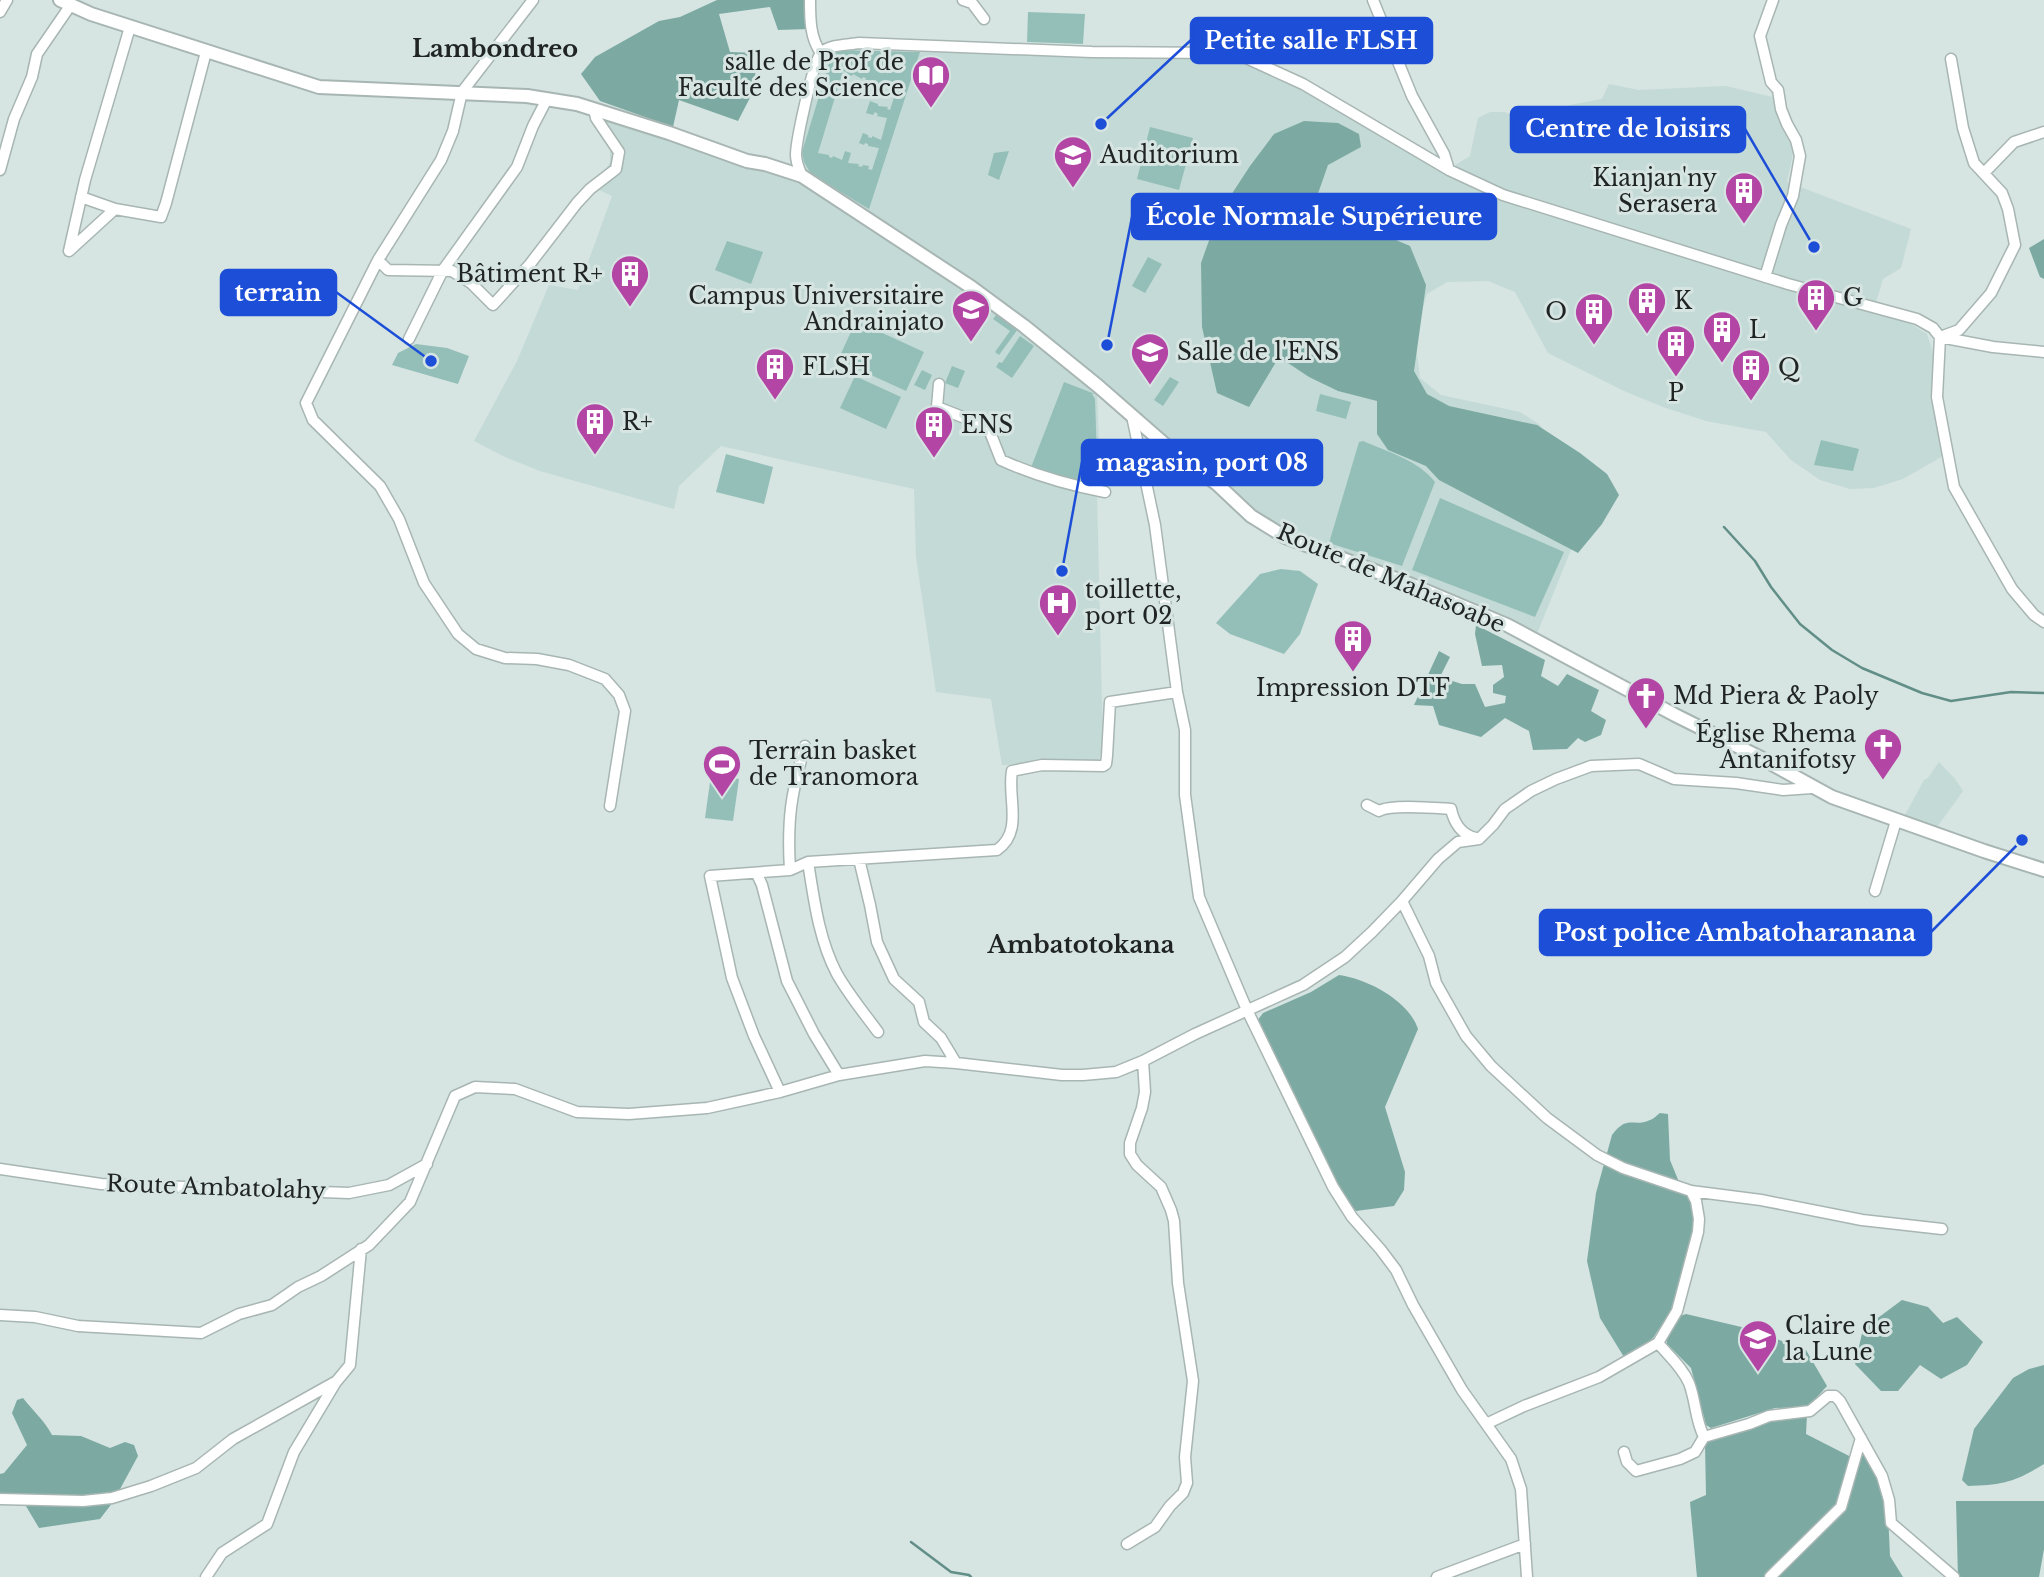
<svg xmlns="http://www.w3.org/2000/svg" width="2044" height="1577" viewBox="0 0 2044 1577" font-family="'Libre Baskerville',serif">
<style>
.built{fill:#c4dad6}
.green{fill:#94bfb8;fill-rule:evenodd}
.forest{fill:#7caaa2}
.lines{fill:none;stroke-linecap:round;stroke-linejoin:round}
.stream{stroke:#618f87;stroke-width:2.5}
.minor-casing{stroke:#a8b6b3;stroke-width:13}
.tertiary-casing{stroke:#a8b6b3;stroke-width:16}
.minor{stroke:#fff;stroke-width:10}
.tertiary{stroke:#fff;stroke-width:12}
.labels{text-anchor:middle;stroke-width:6;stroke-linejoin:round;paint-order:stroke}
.poi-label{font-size:23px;fill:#202524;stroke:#d6e4e2;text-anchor:start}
.street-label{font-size:23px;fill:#202524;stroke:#d6e4e2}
.neighbourhood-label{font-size:24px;font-weight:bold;fill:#202524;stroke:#d6e4e2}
.leader{fill:none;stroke:#1d4ed8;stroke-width:2.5}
.callout-dot{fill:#1d4ed8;stroke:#d6e4e2;stroke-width:2.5}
.callout{fill:#1d4ed8;stroke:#1d4ed8;stroke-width:2.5}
.callout-label{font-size:24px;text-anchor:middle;font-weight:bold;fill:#fff}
</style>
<rect width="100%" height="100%" fill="#d6e4e2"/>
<path class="built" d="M832,51L1216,56L1265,71L1316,98L1442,173L1470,156L1478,118L1490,112H1505L1555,134L1560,107L1602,99L1609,84L1639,90L1726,86L1772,97L1794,149L1787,182L1911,229L1901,268L1883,279L1874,309L1901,318L1927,334L1933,352L1932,398L1943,456L1903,479L1874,488L1850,489L1820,480L1791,460L1766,432L1706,421L1663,407L1624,391L1548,353L1515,292L1488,281L1447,282L1427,294L1418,324L1417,354L1420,378L1441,395L1520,412L1540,425L1586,513L1536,636L1490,610L1422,582L1283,533L1097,391L1101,495H1097L1103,746L1098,763L1002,765L991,699L936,692L916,557L914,489L721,446L679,486L674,509L540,471L505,457L474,441L517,361L549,285L578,290L612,196L595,188L610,162V137L601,122L605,116L794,178L800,146L823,61L827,54Z
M1939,762L1955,779L1963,791L1937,827L1905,815L1924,780L1928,778Z"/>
<path class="green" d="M1028,12L1085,14L1083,44L1027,42Z
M839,50L920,52L869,209L811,174L804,162L802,152L831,57ZM843,71L847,72L846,74L852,76L853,74L862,79L863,77L866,78L864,86L870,88L873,80L877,81V84L882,86L884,84L886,85V86L897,88L890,110L887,109L888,107L878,106V104L870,101L866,113L873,115L875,112L878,114L877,116L887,118L881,140L872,136V138L868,137V135L863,133L859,143L864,145L865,143L868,144V146L879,148L872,170L868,169L869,166L863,165L862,167L858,166L859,164L848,163L851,153L845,151L842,160L833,156L832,158L829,157V155L818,153Z
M1150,127L1193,138L1179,190L1137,179Z
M1009,151L999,180L988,175L994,153Z
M727,241L763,252L751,284L715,270Z
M1148,257L1162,264L1145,293L1132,286Z
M971,296L992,310L988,316L966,301Z
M997,314L1018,329L999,355L995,352L1010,331L993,319Z
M856,321L924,352L906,391L838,360Z
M1020,336L1034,346L1012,378L996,367L999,362L1002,363Z
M416,344L447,348L469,356L458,384L392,365L398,353Z
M952,366L965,371L958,388L945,383Z
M922,370L932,375L925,390L914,385Z
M855,376L901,397L886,429L840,408Z
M1170,377L1179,382L1163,406L1154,400Z
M1064,382L1095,394H1092L1095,399L1098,487L1030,470Z
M1320,394L1351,402L1346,419L1316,411Z
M1821,440L1859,449L1853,471L1814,465Z
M1363,441C1388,452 1418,460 1435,482L1402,566L1329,543L1359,442Z
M1248,442L1260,453L1250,476L1235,486L1228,479Z
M726,454L773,467L764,504L716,492Z
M1440,498L1564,552L1535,617L1412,570Z
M1281,569L1300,571L1318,584L1300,634L1284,654L1230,634L1216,623L1260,574Z
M711,775L739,779L733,821L705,818Z"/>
<path class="forest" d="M717,0H804L809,29L778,30L770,7L719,14L730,52L757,53L754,90L738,121L679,100L673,127L600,101L581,74L595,57L659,21L680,17Z
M1304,121L1338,123L1359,134L1361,147L1328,165L1314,205L1410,246L1426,285L1414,371L1427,394L1449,406L1537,425L1580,453L1607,474L1619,495L1602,524L1578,553L1439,480L1426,466L1388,450L1377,434V401L1338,391L1309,377L1279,357L1249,407L1217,393L1202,327L1201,263L1218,215L1250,166L1274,134Z
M2044,239V279L2040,277L2029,248Z
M1476,625L1545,660L1541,676L1558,686L1567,674L1599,690L1591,711L1606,720L1601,735L1585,742L1578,738L1567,749L1533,750L1529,731L1505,718L1481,737L1439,725L1433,706L1414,705L1439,651L1450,657L1440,677L1462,684H1475L1485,707L1505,703L1506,696L1493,693V685L1504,677L1502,665L1482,666L1475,634Z
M1339,975C1368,979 1409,1001 1418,1029L1385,1107L1405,1172L1404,1190L1394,1206L1356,1211L1343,1195L1257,1021L1263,1013L1311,992Z
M1660,1113L1668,1114L1670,1160L1679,1182L1695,1201L1697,1223L1673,1308L1653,1338L1640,1349L1624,1357L1600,1318L1587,1261L1596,1193L1612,1135C1628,1114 1633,1128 1650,1120C1654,1119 1657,1115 1660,1113Z
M1902,1300L1928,1307L1943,1323L1957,1317L1983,1342L1967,1365L1941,1379L1920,1365L1898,1391H1881L1855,1364L1863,1329Z
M1686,1314L1750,1329L1806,1350L1827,1386L1808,1407L1775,1408L1711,1428L1706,1425L1691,1368L1667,1344L1666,1337L1677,1317Z
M2044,1365V1464C2015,1482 2002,1485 1968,1486L1962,1480L1974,1429L2013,1378L2029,1369Z
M23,1398C33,1411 45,1421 52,1435L81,1436L110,1448L125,1442L134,1445L138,1456L113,1502L100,1519L39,1528L20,1496L0,1494V1474L4,1473L27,1445L12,1413L17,1400Z
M1807,1415L1806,1434L1855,1459L1863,1442L1875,1467L1888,1513L1890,1556L1903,1577H1697L1690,1502L1706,1495L1705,1443L1730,1432L1749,1430L1767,1420Z
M1956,1501H2044V1549L2039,1577H1958Z"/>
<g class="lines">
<path class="stream" d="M1724,527L1755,561L1771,587L1800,624L1832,650L1862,668L1922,693L1951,701L2011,692L2044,693
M911,1542L951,1572L969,1575L971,1577"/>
<g class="minor-casing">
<path id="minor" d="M533,0L462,92L453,131L441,160L378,260L306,403L313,420L380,486L399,519L424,583L458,634L476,649L505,658L537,659L569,665L605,679L619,695L625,711L610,806
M810,0C810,19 810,38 821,53
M963,0L972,3L984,19
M1373,0L1412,96L1444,154L1449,170
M0,12L7,0
M1951,59L1963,128L1974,163L2002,193L2008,209L2015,245L1991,293L1959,330L1940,337L1937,397L1954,487L2012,589L2034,615L2044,622
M0,170L14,119L32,77L37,54L70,6
M1984,173L2014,142L2044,132
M802,176C799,169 796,163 796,155C796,141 813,62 821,53C830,44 848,45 859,43L1092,52L1216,53L1244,57L1303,84L1449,170L1503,195L1788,284L1917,319L1933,328L1940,337L1993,347L2044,352
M81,197L115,209L161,217L166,203L206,52
M115,209L69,251L85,180L130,27
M378,260L388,270L452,271L471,283L493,305L530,264L577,203L590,189L616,169L619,152L596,118L594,109
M1765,277L1781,225L1793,196L1800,156L1796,140L1787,124L1781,109L1778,90L1771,82L1760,36L1773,0
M409,339L443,270L517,167L533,126L547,99
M939,384L937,407L988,427L1001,460C1036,476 1068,485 1105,492
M1132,416L1155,525L1177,692L1185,730V795L1199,897L1247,1010L1333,1187L1352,1217L1381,1250L1396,1270L1413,1305L1462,1390L1511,1459L1521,1489L1527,1577
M1367,805L1379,811C1391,804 1435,808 1451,809C1454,823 1462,835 1476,838
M859,859L870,905L877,942L894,979L919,1002L924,1022L941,1038L956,1063
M808,862C814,900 819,940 837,974C849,995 864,1013 878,1032
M790,870C787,820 791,793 805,746
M757,874L762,885L787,981L814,1034L839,1075
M1875,891L1896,821
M1402,901L1429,956L1436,983L1466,1036L1491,1066L1547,1118L1597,1155L1623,1168L1691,1191L1761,1200L1862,1220L1942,1229
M780,1092L754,1036L732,978L710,876L790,870L808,862L997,850C1024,831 1007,798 1012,771L1042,765L1103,766L1106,764L1107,756L1110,702L1177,692
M0,1169L101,1184L349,1193L389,1185L427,1164
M0,1315L35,1317L78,1326L201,1333L239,1314L272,1305L298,1287L321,1276L369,1245L410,1202L455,1096L475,1087L515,1089L577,1112L629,1114L707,1108L780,1092L839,1075L925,1061L956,1063L1062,1075H1083L1116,1072L1143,1061L1195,1034L1303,985L1345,957L1372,932L1402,901L1438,859L1458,842L1479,839L1493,825L1505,809L1531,791L1556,779L1591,766L1639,764L1674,779L1736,783L1783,790L1812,788
M1658,1343C1669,1356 1682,1367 1689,1383C1696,1401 1695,1419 1704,1437
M1486,1424L1524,1406L1599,1377L1658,1343L1677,1311L1698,1232L1699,1219L1696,1201L1691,1191
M1624,1452L1627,1462L1636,1471L1680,1459L1695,1452L1704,1437L1749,1424L1769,1416L1810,1411L1828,1396H1835L1840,1401L1882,1476L1889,1500L1891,1523L1954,1577
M0,1499L83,1501L112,1498L151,1486L196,1468L233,1439L335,1382
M1127,1544L1155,1527L1170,1506L1183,1493L1187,1483L1185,1457L1193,1381L1178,1283L1174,1221L1171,1210L1161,1187L1137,1165L1130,1154V1143L1142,1108L1145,1092L1143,1061
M206,1577L222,1553L267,1524L294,1452L336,1382L350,1365L361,1249
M1437,1577L1525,1544
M1770,1577L1841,1507L1861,1438"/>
</g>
<g class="tertiary-casing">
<path id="tertiary" d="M60,0L91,14L319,87L527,96L577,104L669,133L747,161L765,164L802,176L971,287L1024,326L1098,386L1169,448L1217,484L1251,516L1285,537L1412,585L1507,625L1675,715L1761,758L1832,797L1984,851L2044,870"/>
</g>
<use href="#minor" class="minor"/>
<use href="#tertiary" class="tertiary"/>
</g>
<defs>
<g id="library-pin" transform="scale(2.0125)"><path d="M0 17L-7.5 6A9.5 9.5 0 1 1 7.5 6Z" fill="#b346a5" stroke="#d6e4e2"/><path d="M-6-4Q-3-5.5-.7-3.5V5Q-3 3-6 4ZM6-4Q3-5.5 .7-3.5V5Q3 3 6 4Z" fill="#fff"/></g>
<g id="university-pin" transform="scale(2.0125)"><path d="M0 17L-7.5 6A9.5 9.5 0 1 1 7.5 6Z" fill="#b346a5" stroke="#d6e4e2"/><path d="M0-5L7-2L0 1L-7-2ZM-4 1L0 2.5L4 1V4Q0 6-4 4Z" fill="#fff"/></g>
<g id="building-pin" transform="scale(2.0125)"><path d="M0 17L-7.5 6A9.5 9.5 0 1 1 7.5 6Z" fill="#b346a5" stroke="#d6e4e2"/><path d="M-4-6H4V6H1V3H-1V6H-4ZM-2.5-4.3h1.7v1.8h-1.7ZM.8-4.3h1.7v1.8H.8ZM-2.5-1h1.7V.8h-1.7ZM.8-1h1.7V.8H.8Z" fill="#fff"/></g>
<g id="hospital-pin" transform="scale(2.0125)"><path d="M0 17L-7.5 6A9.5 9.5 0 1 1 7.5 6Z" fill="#b346a5" stroke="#d6e4e2"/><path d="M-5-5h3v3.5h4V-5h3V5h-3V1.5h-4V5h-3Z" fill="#fff"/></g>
<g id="church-pin" transform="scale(2.0125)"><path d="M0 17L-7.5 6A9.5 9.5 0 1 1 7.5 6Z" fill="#b346a5" stroke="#d6e4e2"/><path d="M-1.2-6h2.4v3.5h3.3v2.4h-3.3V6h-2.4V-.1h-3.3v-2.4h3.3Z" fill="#fff"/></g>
<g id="stadium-pin" transform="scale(2.0125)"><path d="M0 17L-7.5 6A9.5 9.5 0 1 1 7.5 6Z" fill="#b346a5" stroke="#d6e4e2"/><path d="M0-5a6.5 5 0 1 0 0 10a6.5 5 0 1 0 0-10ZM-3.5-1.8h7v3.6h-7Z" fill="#fff"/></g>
<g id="school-pin" transform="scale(2.0125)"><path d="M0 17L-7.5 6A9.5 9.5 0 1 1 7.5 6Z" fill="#b346a5" stroke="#d6e4e2"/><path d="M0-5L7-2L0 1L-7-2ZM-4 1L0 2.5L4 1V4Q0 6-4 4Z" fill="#fff"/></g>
</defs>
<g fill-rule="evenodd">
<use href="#library-pin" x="931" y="75"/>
<use href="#university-pin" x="1073" y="155"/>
<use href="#building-pin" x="1744" y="191"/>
<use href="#building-pin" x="630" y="274"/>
<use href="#building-pin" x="1816" y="298"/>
<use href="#building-pin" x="1647" y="301"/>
<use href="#university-pin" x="971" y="309"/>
<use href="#building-pin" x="1594" y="312"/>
<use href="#building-pin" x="1722" y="330"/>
<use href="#building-pin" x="1676" y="344"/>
<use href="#university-pin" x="1150" y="352"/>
<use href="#building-pin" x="775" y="367"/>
<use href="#building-pin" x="1751" y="368"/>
<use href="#building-pin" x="595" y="422"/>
<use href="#building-pin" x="934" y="425"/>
<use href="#hospital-pin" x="1058" y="603"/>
<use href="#building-pin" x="1353" y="639"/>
<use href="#church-pin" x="1646" y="696"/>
<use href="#church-pin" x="1883" y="747"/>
<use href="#stadium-pin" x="722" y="764"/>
<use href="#school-pin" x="1758" y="1339"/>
</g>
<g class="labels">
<g class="poi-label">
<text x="904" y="70" text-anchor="end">salle de Prof de<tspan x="904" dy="26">Faculté des Science</tspan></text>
<text x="1100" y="163">Auditorium</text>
<text x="1717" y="186" text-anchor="end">Kianjan'ny<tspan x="1717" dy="26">Serasera</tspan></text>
<text x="603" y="282" text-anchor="end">Bâtiment R+</text>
<text x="944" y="304" text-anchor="end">Campus Universitaire<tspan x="944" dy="26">Andrainjato</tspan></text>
<text x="1843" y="306">G</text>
<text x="1674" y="309">K</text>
<text x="1567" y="320" text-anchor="end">O</text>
<text x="1749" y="338">L</text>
<text x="1177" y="360">Salle de l'ENS</text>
<text x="802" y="375">FLSH</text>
<text x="1778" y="376">Q</text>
<text x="1676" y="401" text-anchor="middle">P</text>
<text x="622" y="430">R+</text>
<text x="961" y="433">ENS</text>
<text x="1085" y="598">toillette,<tspan x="1085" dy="26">port 02</tspan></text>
<text x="1353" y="696" text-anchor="middle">Impression DTF</text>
<text x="1673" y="704">Md Piera &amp; Paoly</text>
<text x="1856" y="742" text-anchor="end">Église Rhema<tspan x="1856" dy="26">Antanifotsy</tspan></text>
<text x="749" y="759">Terrain basket<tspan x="749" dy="26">de Tranomora</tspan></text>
<text x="1785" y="1334">Claire de<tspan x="1785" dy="26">la Lune</tspan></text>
</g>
<g class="street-label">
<text transform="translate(1391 578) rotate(23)" y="8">Route de Mahasoabe</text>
<text transform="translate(216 1187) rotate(2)" y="8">Route Ambatolahy</text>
</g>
<g class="neighbourhood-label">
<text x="495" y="57">Lambondreo</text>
<text x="1081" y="953">Ambatotokana</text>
</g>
</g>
<path class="leader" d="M1101 124L1191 40M1814 247L1745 129M1107 345L1132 217M431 361L336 292M1062 571L1082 462M2022 840L1931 932"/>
<g class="callout-dot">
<circle cx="1101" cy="124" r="7"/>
<circle cx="1814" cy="247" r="7"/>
<circle cx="1107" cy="345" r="7"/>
<circle cx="431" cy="361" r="7"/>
<circle cx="1062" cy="571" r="7"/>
<circle cx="2022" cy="840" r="7"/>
</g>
<g class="callout">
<rect x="1191" y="18" width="241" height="45" rx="7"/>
<rect x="1511" y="107" width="234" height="45" rx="7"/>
<rect x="1132" y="194" width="364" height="45" rx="7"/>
<rect x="221" y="270" width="115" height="45" rx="7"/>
<rect x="1082" y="440" width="240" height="45" rx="7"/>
<rect x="1540" y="910" width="391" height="45" rx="7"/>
</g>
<g class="callout-label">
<text x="1311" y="49">Petite salle FLSH</text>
<text x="1628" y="137">Centre de loisirs</text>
<text x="1314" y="225">École Normale Supérieure</text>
<text x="278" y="301">terrain</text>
<text x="1202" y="471">magasin, port 08</text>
<text x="1735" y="941">Post police Ambatoharanana</text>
</g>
</svg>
